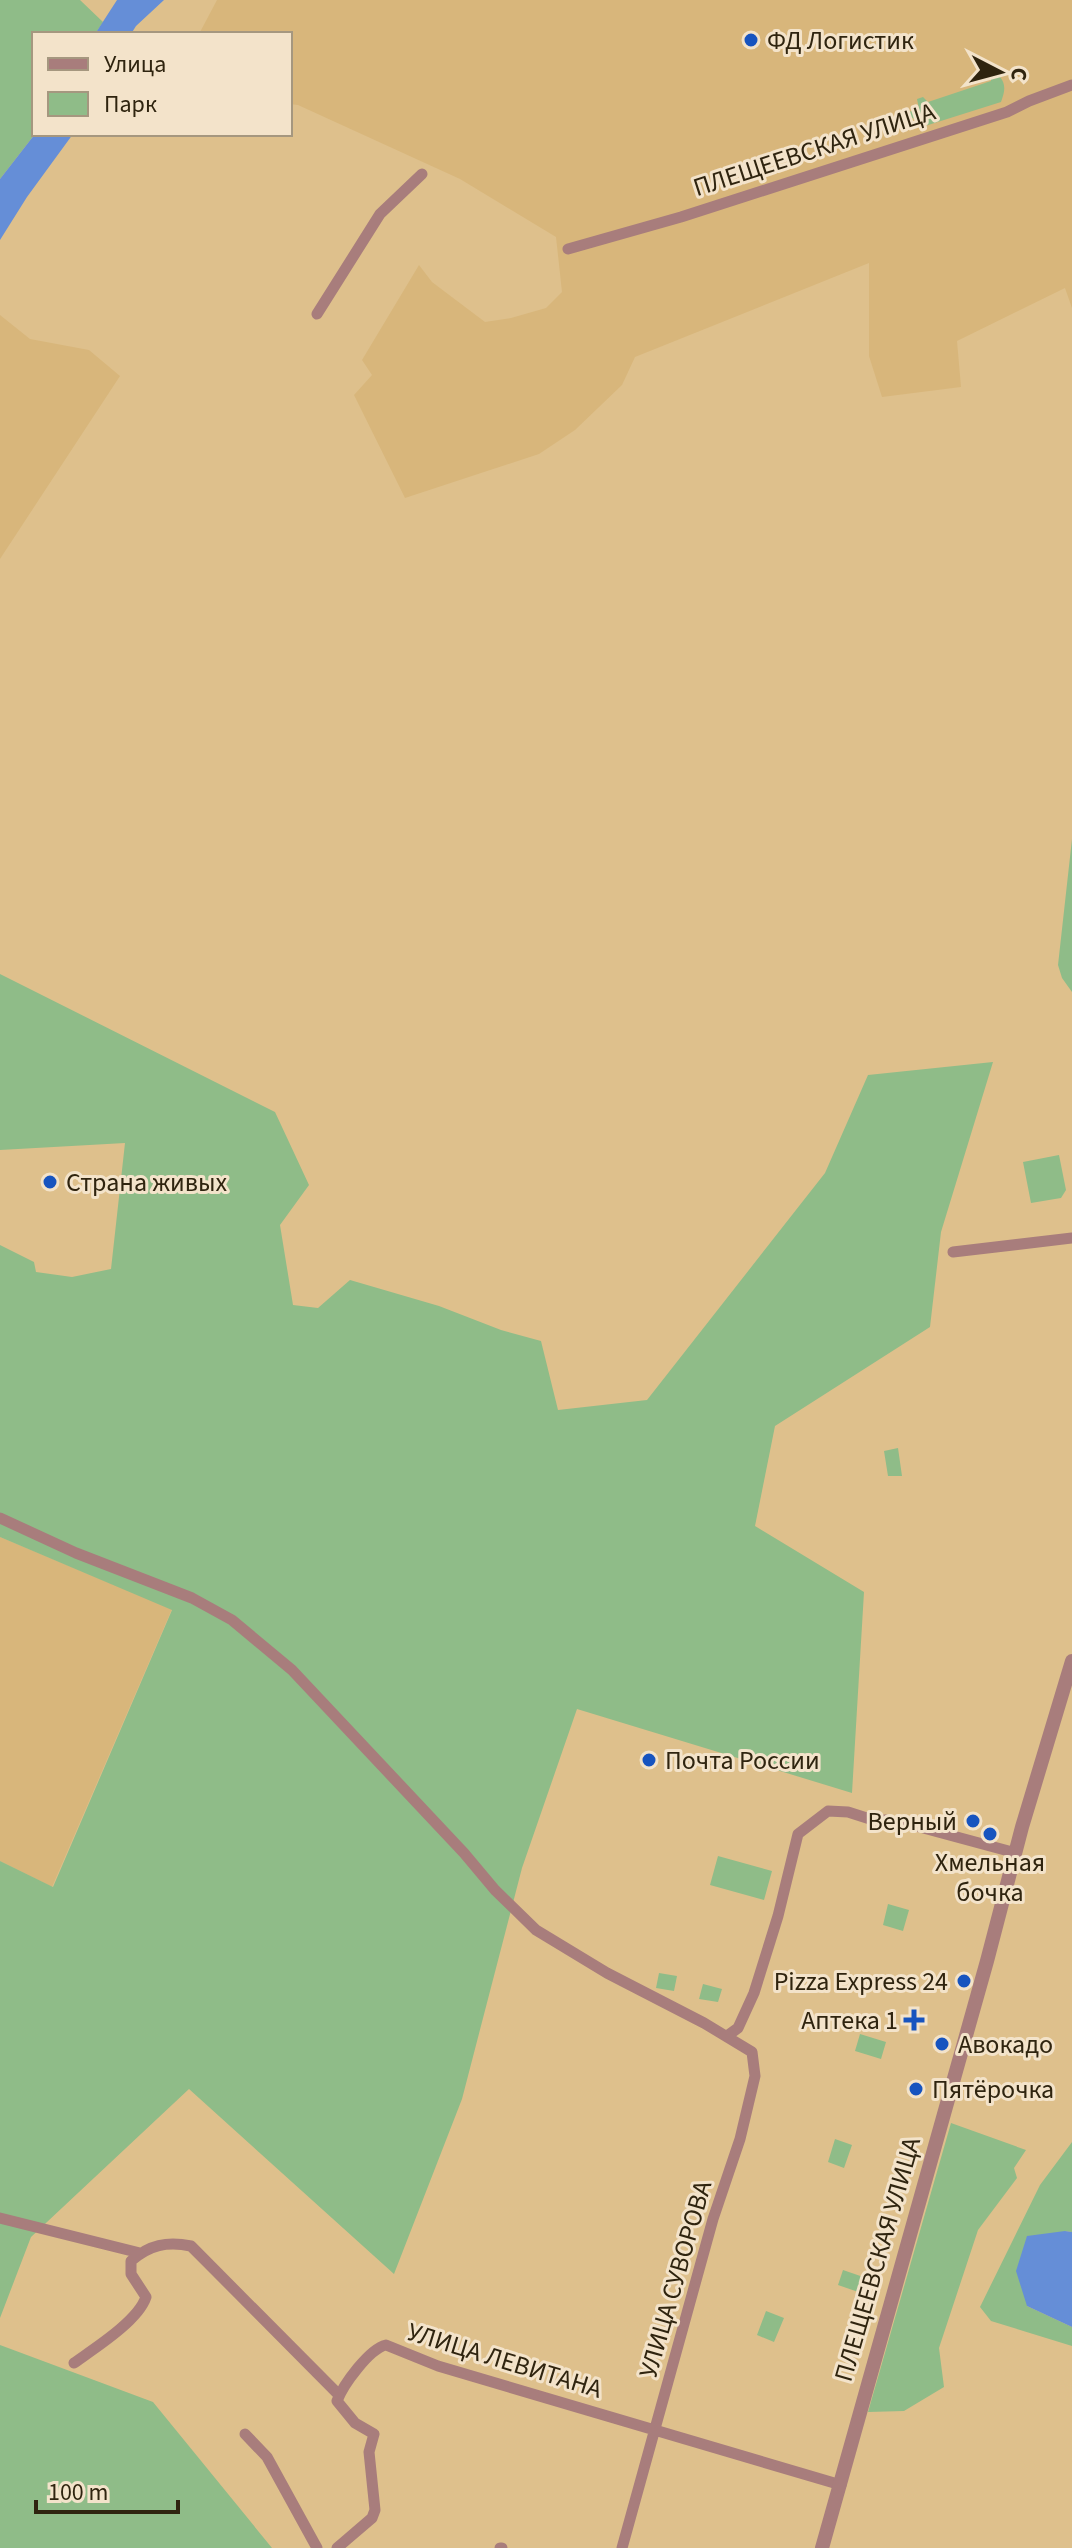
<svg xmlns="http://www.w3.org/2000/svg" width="1072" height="2548" viewBox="0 0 1072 2548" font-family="'Source Sans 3',sans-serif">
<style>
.built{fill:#d8b67b}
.green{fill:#8fbc88}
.water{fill:#658ed7}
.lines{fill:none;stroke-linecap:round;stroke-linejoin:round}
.minor{stroke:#a87d7c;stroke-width:11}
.tertiary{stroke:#a87d7c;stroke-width:14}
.poi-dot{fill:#1754bf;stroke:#f3e3ca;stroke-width:3}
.labels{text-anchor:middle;stroke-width:6;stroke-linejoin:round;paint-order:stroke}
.poi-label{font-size:26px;fill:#2f240f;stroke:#f3e3ca;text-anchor:start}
.street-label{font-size:26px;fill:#2f240f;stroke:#f3e3ca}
</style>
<rect width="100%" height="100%" fill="#dec08c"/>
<path class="built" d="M217,0H1072V308L1065,288L957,341L961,387L882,397L869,356V263L635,357L622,385L575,430L539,454L405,498L354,395L372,375L362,360L419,265L432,282L485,322L511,318L546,308L562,292L556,237L460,179L298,105L290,104V34H199Z
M0,315L30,339L89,350L120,376L0,559Z
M0,1537L172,1609L52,1887L0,1861Z"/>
<path class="green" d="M0,0H80L103,22L95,34H34L35,134L0,179Z
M997,74C1007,83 1005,91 1001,102L925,126L905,113L919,109L917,99L923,97L928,102L991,81V75Z
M1072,839V992L1062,978L1058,965Z
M0,974L275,1112L309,1185L280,1225L293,1305L318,1308L350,1280L439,1306L501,1330L541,1341L558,1410L647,1400L825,1173L868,1075L993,1062L941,1232L930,1327L775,1426L755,1526L864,1592L852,1793L577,1709L522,1868L462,2099L394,2274L189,2089L31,2237L0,2318V1861L53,1887L172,1610L0,1537V1245L34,1262L36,1272L72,1277L111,1269L125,1143L0,1150Z
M1059,1155L1066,1190L1061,1198L1031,1203L1023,1162Z
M898,1448L902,1476H888L884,1451Z
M718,1856L772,1871L764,1900L710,1885Z
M888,1904L909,1910L903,1931L883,1925Z
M659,1973L677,1976L674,1991L656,1988Z
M703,1984L722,1989L718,2002L699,1999Z
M860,2034L886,2042L881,2059L855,2051Z
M951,2123L1026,2150L1014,2168L1017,2178L978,2230L939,2348L944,2387L904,2411L868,2412Z
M835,2139L852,2145L844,2168L828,2162Z
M1072,2142V2232L1065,2231L1027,2306L1072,2327V2346L991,2321L980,2307L1040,2185Z
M843,2270L872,2280L867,2295L838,2285Z
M766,2311L784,2318L774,2342L757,2335Z
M0,2345L153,2402L272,2548H0Z"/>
<path class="water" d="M117,0H164L136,26L131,34H95Z
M35,134H73L27,197L0,240V179Z
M1065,2231L1072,2232V2327L1027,2306L1016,2271L1027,2236Z"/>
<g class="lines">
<path class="minor" d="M568,249L681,217L1007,112L1029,101L1072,85
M317,314L380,214L422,174
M953,1252L1072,1238
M0,1518L76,1553L192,1598L232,1620L292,1670L464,1853L495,1890L536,1930L607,1973L704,2023L752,2052L755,2076L740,2139L713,2219L622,2548
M727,2036L738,2028L754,1993L778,1916L798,1834L828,1811L848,1812L873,1820H886L916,1826L1016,1853
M0,2218L140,2253
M74,2363C95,2348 138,2321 146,2297L131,2274V2261C149,2245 167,2241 191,2246L339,2395
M245,2434L267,2457L317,2548
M337,2548L372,2518L375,2510L369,2452L374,2434L355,2423L337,2401C343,2385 369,2349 386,2345L438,2366L841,2485
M500,2548H502"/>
<path class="tertiary" d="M822,2548L987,1961L1022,1827L1072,1661"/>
</g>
<g class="poi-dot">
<circle cx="751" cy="40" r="8"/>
<circle cx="50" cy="1182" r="8"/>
<circle cx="649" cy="1760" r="8"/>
<circle cx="973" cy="1821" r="8"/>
<circle cx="990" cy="1834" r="8"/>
<circle cx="964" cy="1981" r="8"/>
<path d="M910 2008h8v8h8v8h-8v8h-8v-8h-8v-8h8z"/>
<circle cx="942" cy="2044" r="8"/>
<circle cx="916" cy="2089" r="8"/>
</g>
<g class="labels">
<g class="poi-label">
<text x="767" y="49">ФД Логистик</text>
<text x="66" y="1191">Страна живых</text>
<text x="665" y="1769">Почта России</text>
<text x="957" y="1830" text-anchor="end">Верный</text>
<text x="990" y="1871" text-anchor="middle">Хмельная<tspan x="990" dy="30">бочка</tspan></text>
<text x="948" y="1990" text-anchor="end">Pizza Express 24</text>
<text x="898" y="2029" text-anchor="end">Аптека 1</text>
<text x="958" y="2053">Авокадо</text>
<text x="932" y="2098">Пятёрочка</text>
</g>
<g class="street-label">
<text transform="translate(814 149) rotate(-18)" y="9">ПЛЕЩЕЕВСКАЯ УЛИЦА</text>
<text transform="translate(877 2259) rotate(-74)" y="9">ПЛЕЩЕЕВСКАЯ УЛИЦА</text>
<text transform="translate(675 2279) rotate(-74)" y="9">УЛИЦА СУВОРОВА</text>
<text transform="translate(505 2360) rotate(17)" y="9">УЛИЦА ЛЕВИТАНА</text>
</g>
</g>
<rect x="32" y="32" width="260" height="104" fill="#f3e3ca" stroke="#a5977f" stroke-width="2"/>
<rect x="48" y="58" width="40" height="12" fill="#a87d7c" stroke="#a5977f" stroke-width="2"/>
<text x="104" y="72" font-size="24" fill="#2f240f">Улица</text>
<rect x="48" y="92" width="40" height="24" fill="#8fbc88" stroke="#a5977f" stroke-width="2"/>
<text x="104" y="112" font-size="24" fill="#2f240f">Парк</text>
<g transform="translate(1000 72) rotate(96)" stroke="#f3e3ca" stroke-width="6" paint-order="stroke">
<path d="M0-6L14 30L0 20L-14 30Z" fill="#2f240f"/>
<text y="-12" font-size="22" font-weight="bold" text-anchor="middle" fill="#2f240f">С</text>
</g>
<path d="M36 2500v12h142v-12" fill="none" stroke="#2f240f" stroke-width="4"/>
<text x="48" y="2500" font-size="24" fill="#2f240f" stroke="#f3e3ca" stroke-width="6" paint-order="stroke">100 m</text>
</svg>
